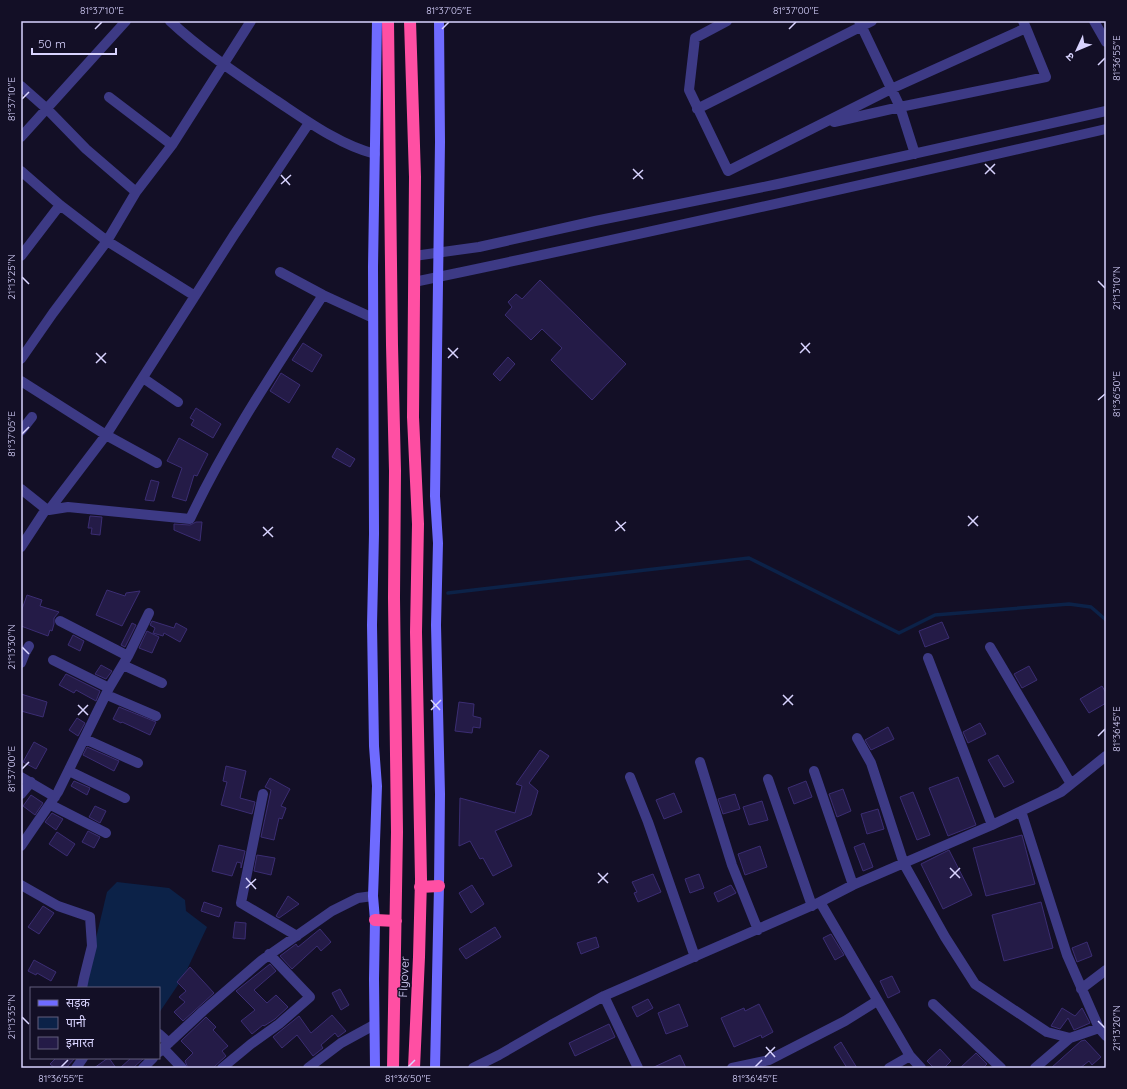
<svg xmlns="http://www.w3.org/2000/svg" width="1127" height="1089" viewBox="0 0 1127 1089" font-family="Quicksand,'Noto Sans Devanagari',sans-serif">
<style>
.water{fill:#0c2248}
.lines{fill:none;stroke-linecap:round;stroke-linejoin:round}
.stream{stroke:#0c2248;stroke-width:3.5}
.building{fill:#241b47;stroke:#3b2d73}
.street{stroke:#3d3a85;stroke-width:10}
.secondary{stroke:#6f6bff;stroke-width:10}
.highway{stroke:#ff4fa3;stroke-width:12}
.ticks{fill:none;stroke:#d9d4ff;stroke-width:1.5}
.labels{text-anchor:middle;stroke-width:3;stroke-linejoin:round;paint-order:stroke}
.street-label{font-size:12px;fill:#d9d4ff;stroke:#130f26}
.neatline{fill:none;stroke:#d9d4ff;stroke-width:1.5}
.ticks-label{font-size:10px;text-anchor:middle;fill:#d9d4ff}
</style>
<rect width="100%" height="100%" fill="#130f26"/>
<path class="water" d="M117,882L169,888L185,900L186,911L207,927L184,976L159,1013V988H87V976L107,892Z"/>
<g class="lines">
<path class="stream" d="M448,593L749,558L899,633L935,615L1069,604L1091,607L1106,620"/>
</g>
<path class="building" d="M540,280L626,364L592,400L551,360L562,348L542,329L531,340L505,315L512,307L508,302L516,294L522,299Z
M303,343L322,355L312,372L292,360Z
M508,357L515,364L500,381L493,374Z
M281,373L300,385L289,403L270,391Z
M196,408L221,424L213,438L191,425L194,420L190,418Z
M179,438L208,454L197,476L194,475L186,501L172,497L182,468L167,461Z
M337,448L355,459L350,467L332,457Z
M151,480L159,482L154,501L145,500Z
M90,516L102,517L100,535L91,534L92,528H88Z
M196,522H202L200,541L174,530V524L190,525Z
M107,590L125,596L126,593L140,591L122,626L96,615Z
M27,595L42,600L40,606L59,612L54,618V624L52,631L50,630L48,636L21,626V612Z
M152,621L174,628L176,623L187,629L180,642L164,633L163,636L153,633L155,628L150,625Z
M942,622L949,638L925,647L919,631Z
M132,623L136,625L125,647L121,645Z
M147,631L159,637L152,653L139,648Z
M73,635L84,641L80,651L68,645Z
M101,665L112,671L106,679L95,674Z
M1029,666L1037,680L1022,688L1014,674Z
M66,674L100,691L96,701L76,690L74,693L59,685Z
M1102,686L1106,693V703L1089,713L1080,699Z
M21,694L47,702L43,717L21,711Z
M459,702L474,704L473,716L481,718L480,728L473,727L472,733L455,731Z
M119,707L156,722L150,735L122,722L121,723L113,719Z
M77,718L85,723L78,736L69,730Z
M980,723L986,734L968,743L963,732Z
M888,727L894,739L871,750L865,740Z
M34,742L47,749L36,769L23,762Z
M87,747L119,761L114,771L83,755Z
M540,750L549,756L529,783L538,791L531,815L495,831L512,866L493,876L483,858L480,859L470,841L459,846L460,798L515,813L522,786L516,784Z
M998,755L1014,782L1004,787L988,760Z
M226,766L246,771L240,798L255,802L252,814L221,805L227,782L223,781Z
M958,777L976,825L948,836L929,788Z
M270,778L290,789L281,806L286,808L282,819L279,818L274,840L261,837L271,790L265,787Z
M74,781L90,788L87,795L71,786Z
M806,781L812,797L794,804L788,788Z
M843,789L851,811L837,817L829,794Z
M913,792L930,835L917,840L900,797Z
M674,793L682,812L664,819L656,800Z
M735,794L740,809L723,814L718,799Z
M31,795L43,803L35,815L23,806Z
M762,801L768,820L749,825L743,807Z
M95,806L106,811L100,823L89,817Z
M878,809L884,829L867,834L861,814Z
M52,813L63,819L56,830L45,822Z
M88,831L100,837L94,848L82,842Z
M57,832L75,844L67,856L49,844Z
M1022,835L1035,884L986,896L973,848Z
M864,843L873,867L863,871L854,847Z
M219,845L245,851L241,868V863L237,862L232,876L212,871Z
M760,846L767,867L745,875L738,854Z
M949,850L972,895L943,909L921,864Z
M257,855L275,858L271,875L254,871Z
M653,874L661,892L638,902L634,893L637,892L632,882Z
M699,874L704,888L690,893L685,879Z
M472,885L484,904L471,913L459,893Z
M731,885L736,893L718,902L714,893Z
M288,896L299,904L279,918L276,916Z
M204,902L222,908L219,917L201,911Z
M1041,902L1053,948L1004,961L992,915Z
M43,906L54,913L39,934L28,927Z
M235,922L246,923L245,939L233,938Z
M495,927L501,937L466,959L459,949Z
M320,929L331,942L321,951L317,946L292,969L280,956L296,944L298,947Z
M831,934L844,955L835,960L823,938Z
M596,937L599,947L581,954L577,943Z
M1087,942L1092,956L1077,962L1072,948Z
M34,960L56,972L51,981L37,973L36,975L28,971Z
M270,964L276,971L254,990L267,1003L276,995L288,1007L275,1019L264,1026L263,1025L252,1034L241,1021L255,1010L236,991Z
M190,967L214,993L183,1021L174,1012L185,1002L179,997L186,991L177,982Z
M892,976L900,992L888,998L880,981Z
M340,989L349,1005L341,1010L332,993Z
M648,999L653,1008L637,1017L632,1007Z
M679,1004L688,1026L666,1034L658,1013Z
M759,1004L773,1032L762,1038L761,1035L734,1047L721,1018L744,1008L745,1011Z
M1062,1008L1075,1016L1082,1008L1090,1023L1074,1030L1068,1018L1060,1029L1051,1026Z
M332,1015L346,1031L338,1037L335,1033L321,1045L323,1048L313,1056L297,1035L282,1048L273,1037L299,1016L311,1033Z
M206,1017L216,1027L213,1030L228,1046L222,1051L226,1056L213,1068H188L185,1061L193,1053L181,1041Z
M609,1024L615,1037L575,1056L569,1043Z
M1085,1040L1101,1057L1092,1065L1089,1061L1080,1068H1051L1081,1041Z
M841,1042L857,1068H847L834,1047Z
M940,1049L951,1061L944,1068H934L927,1061Z
M976,1053L987,1064L983,1068H960Z
M680,1055L686,1068H652Z
M56,1058H75L66,1068H55L50,1064Z
M109,1058L116,1068H94L108,1058Z
M131,1058H144L133,1068H120Z"/>
<g class="lines">
<path class="street" d="M170,21C202,51 240,76 277,101C307,121 340,145 375,154
M727,21L695,38L689,90L728,171L891,89L1026,28L1023,21
M859,21L900,107L915,154
M1094,21L1106,42
M21,86L47,109L86,149L136,192
M109,97L172,145
M697,109L872,21
M834,122L900,107L1046,77L1026,28
M21,137L126,21
M21,171L60,205L107,241L195,296
M21,256L60,205
M414,256L479,247L595,221L778,184L1106,111
M280,272L323,295L373,318
M414,282C645,234 876,182 1106,129
M21,359L53,313L107,241L136,192L172,145L251,21
M143,378L178,402
M21,381L106,435L157,463
M21,431L32,417
M21,489L46,509
M49,510L68,507L190,519C227,440 276,368 323,295
M21,547L46,509L49,510L106,435L234,235L309,123
M60,621L128,656
M990,647L1071,784
M928,658L992,825
M53,660L109,688
M21,663L25,653L29,646
M123,665L162,683
M107,695L156,716
M857,738L871,763L904,864L945,937L975,984L1047,1032L1070,1038L1099,1028L1106,1036
M85,739L138,763
M700,762L732,865L758,930
M69,771L125,798
M814,771L853,885
M21,777L55,797
M630,777L648,822L695,957
M768,779L812,906
M21,794L31,782
M263,794L241,903L297,936
M51,805L106,833
M1021,811L1067,955L1099,1028
M21,846L58,792L109,688L128,656L149,613
M21,885L58,906L90,917L92,946L84,978L82,988
M820,902L853,885L992,825L1061,792L1106,756
M1081,989L1106,970
M604,996L638,1068
M933,1004L1001,1068
M159,1034L169,1043
M163,1048L182,1068
M159,1052L203,1011L262,960L332,911L358,898L373,896
M910,1056L921,1068
M76,1068L83,1058
M143,1068L153,1058
M222,1068L251,1044L279,1024L310,997L269,954
M308,1068L341,1043L374,1025
M473,1068L499,1055L551,1025L604,996L820,902L910,1056L889,1068
M732,1068L769,1060L845,1021L877,1001
M1035,1068L1070,1038"/>
<path class="secondary" d="M375,1068L374,979L375,920L373,896L377,786L374,746L372,625L374,534L373,267L377,21
M435,1068L439,886L440,794L436,625L438,543L435,496L440,142L439,21"/>
<path class="highway" d="M388,21L392,345L395,471L394,598L397,832L393,1068
M410,21L415,177L413,417L418,524L416,632L421,879L419,957L414,1068
M420,887L439,886
M375,920L396,921"/>
</g>
<path class="ticks" d="M95,29L102,22M442,29L449,22M789,29L796,22M1098,65L1105,58M22,99L29,92M985,164L995,174M633,169L643,179M985,174L995,164M281,175L290,185M633,179L643,170M281,184L291,175M22,277L29,284M1098,281L1105,288M801,343L810,353M448,348L458,358M96,353L106,363M800,353L810,343M448,358L458,348M96,363L106,353M1098,400L1105,394M22,434L29,427M968,516L978,526M616,521L625,531M968,526L978,516M263,527L273,537M615,531L626,522M263,536L273,527M22,647L29,654M783,695L793,705M431,700L440,710M78,705L88,715M783,705L793,695M431,710L441,700M78,715L88,705M1098,736L1105,729M22,769L29,762M950,868L960,878M598,873L608,883M246,878L256,889M950,878L960,868M598,883L608,873M246,888L256,879M22,1017L29,1024M1098,1021L1105,1028M766,1047L775,1057M765,1057L775,1047M61,1067L68,1060M408,1067L415,1060M755,1067L762,1060"/>
<g class="labels">
<g class="street-label">
<text transform="translate(404 977) rotate(-87)" y="4">Flyover</text>
</g>
</g>
<rect width="1127" height="1089" fill="none" stroke="#130f26" stroke-width="44"/>
<rect x="30" y="987" width="130" height="72" fill="#130f26" stroke="#625e7d"/>
<rect x="38" y="1000" width="20" height="6" fill="#6f6bff" stroke="#625e7d"/>
<text x="66" y="1007" font-size="12" fill="#d9d4ff">सड़क</text>
<rect x="38" y="1017" width="20" height="12" fill="#0c2248" stroke="#625e7d"/>
<text x="66" y="1027" font-size="12" fill="#d9d4ff">पानी</text>
<rect x="38" y="1037" width="20" height="12" fill="#241b47" stroke="#625e7d"/>
<text x="66" y="1047" font-size="12" fill="#d9d4ff">इमारत</text>
<g transform="translate(1077 50) rotate(226)" stroke="#130f26" stroke-width="3" paint-order="stroke">
<path d="M0-3L7 15L0 10L-7 15Z" fill="#d9d4ff"/>
<text y="-6" font-size="11" font-weight="bold" text-anchor="middle" fill="#d9d4ff">उ</text>
</g>
<path d="M32 48v6h84v-6" fill="none" stroke="#d9d4ff" stroke-width="2"/>
<text x="38" y="48" font-size="12" fill="#d9d4ff" stroke="#130f26" stroke-width="3" paint-order="stroke">50 m</text>
<rect x="22" y="22" width="1083" height="1045" class="neatline"/>
<g class="ticks-label">
<text x="102" y="14">81°37'10"E</text>
<text x="449" y="14">81°37'05"E</text>
<text x="796" y="14">81°37'00"E</text>
<text transform="translate(1116 58) rotate(-90)" y="4">81°36'55"E</text>
<text transform="translate(11 99) rotate(-90)" y="4">81°37'10"E</text>
<text transform="translate(11 277) rotate(-90)" y="4">21°13'25"N</text>
<text transform="translate(1116 288) rotate(-90)" y="4">21°13'10"N</text>
<text transform="translate(1116 394) rotate(-90)" y="4">81°36'50"E</text>
<text transform="translate(11 434) rotate(-90)" y="4">81°37'05"E</text>
<text transform="translate(11 647) rotate(-90)" y="4">21°13'30"N</text>
<text transform="translate(1116 729) rotate(-90)" y="4">81°36'45"E</text>
<text transform="translate(11 769) rotate(-90)" y="4">81°37'00"E</text>
<text transform="translate(11 1017) rotate(-90)" y="4">21°13'35"N</text>
<text transform="translate(1116 1028) rotate(-90)" y="4">21°13'20"N</text>
<text x="61" y="1082">81°36'55"E</text>
<text x="408" y="1082">81°36'50"E</text>
<text x="755" y="1082">81°36'45"E</text>
</g>
</svg>
